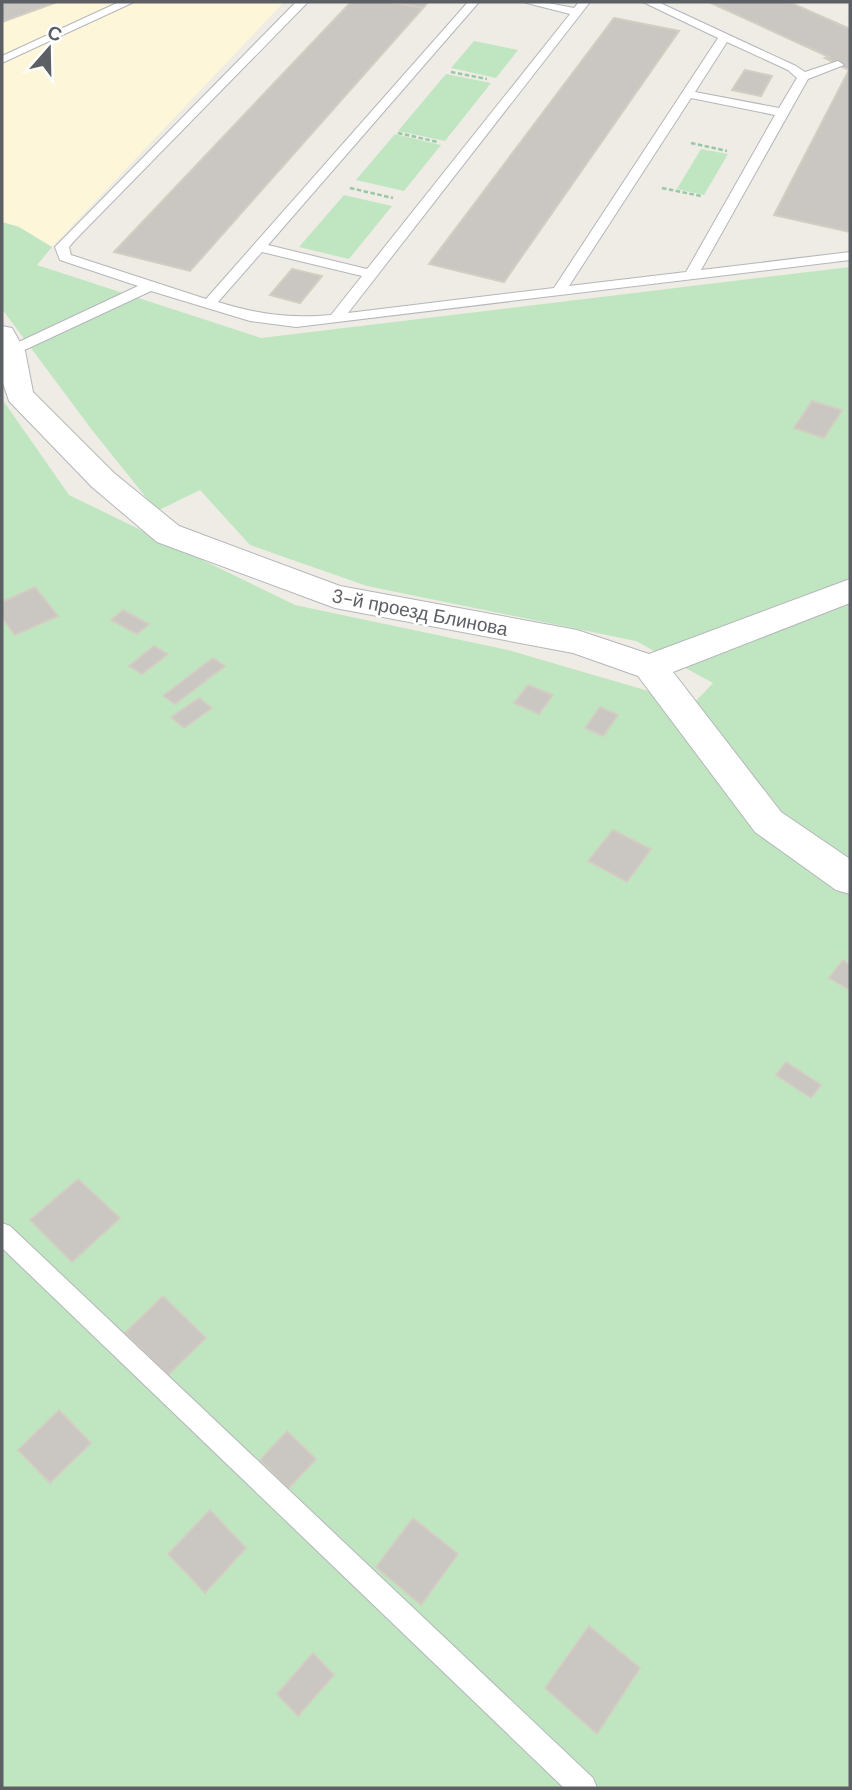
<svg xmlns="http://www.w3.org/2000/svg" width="852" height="1790" viewBox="0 0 852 1790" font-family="'DM Sans',sans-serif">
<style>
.commercial{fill:#fef6d9}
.green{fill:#c0e6c1}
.building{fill:#cac6c1;stroke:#d3cec2;stroke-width:2}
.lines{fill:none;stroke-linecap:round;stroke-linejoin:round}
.lane-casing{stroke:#b4b6bb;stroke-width:2}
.street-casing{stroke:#b4b6bb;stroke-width:2}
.path{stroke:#99c7a8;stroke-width:2.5;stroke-dasharray:4.5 2.5;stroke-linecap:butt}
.lane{fill:#fff;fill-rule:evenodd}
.street{fill:#fff;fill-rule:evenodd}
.labels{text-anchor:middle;stroke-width:5;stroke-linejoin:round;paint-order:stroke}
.street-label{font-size:19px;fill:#5c5f64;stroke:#fff}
</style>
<rect width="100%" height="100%" fill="#eeece4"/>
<path class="commercial" d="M2,2H284L52,247L19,227L2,222Z"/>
<path class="green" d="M474,41L518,50L496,78L451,68Z
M446,74L491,83L445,141L398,131Z
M395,134L441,145L404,191L356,180Z
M701,149L728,154L704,195L677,189Z
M344,195L392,206L349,259L299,247Z
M2,222L19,227L52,247L37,265L261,338L850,267V1788H2V399L69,495L295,605L508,650L693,704L713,683L636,641L367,586L250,545L200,490L157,511L92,430L2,309Z"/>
<path class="building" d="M2,2H57L2,22Z
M351,2H391L423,8L190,271L114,252Z
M391,2H428L423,8Z
M709,2H789L850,29V232L774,215L849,70L825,58L829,57Z
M614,18L679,31L504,282L429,264Z
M745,70L772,76L761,96L732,90Z
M292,269L322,276L300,303L270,295Z
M812,401L842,410L824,438L794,428Z
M35,587L58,616L15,635L2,618V602Z
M123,610L149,624L137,634L111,620Z
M154,646L168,654L142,674L129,666Z
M213,658L225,666L175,704L163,696Z
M528,685L553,695L539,714L514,703Z
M199,698L212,708L184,728L171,717Z
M600,707L618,715L603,736L585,728Z
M613,830L651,849L627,882L588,861Z
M843,960L850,965V990L829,978Z
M786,1062L821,1085L811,1098L776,1075Z
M78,1179L120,1218L72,1262L30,1220Z
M163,1296L206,1338L168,1375L125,1333Z
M59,1410L91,1443L50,1483L18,1450Z
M287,1431L316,1459L288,1489L260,1460Z
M210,1510L246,1548L205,1593L168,1554Z
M413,1518L458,1554L421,1605L376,1567Z
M589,1626L640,1668L597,1734L545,1688Z
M313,1653L334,1675L298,1716L277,1694Z"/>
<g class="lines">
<g class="lane-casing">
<path id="lane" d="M119,2H134L2,63V56Z
M296,2H308L75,240L69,247L71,255L206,299L468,2H479L268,245L367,269L570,14L523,2H543L574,8L579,2H590L348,313L554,288L718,38L643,2H658L796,66L805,72L838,61L844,65L808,79L701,270L850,252V260L296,327L250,321L151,291L16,354H6V348L138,286L60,260L55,247ZM727,42L788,70L797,78L779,108L695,92ZM691,98L775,115L686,272L569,286ZM262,252L362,276L331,315C290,319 257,314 218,302Z
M2,1223L10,1226L593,1778L597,1788H564L2,1248Z"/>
</g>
<g class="street-casing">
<path id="street" d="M2,326L12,328L25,351L33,392L114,473L179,526L340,586L577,630L649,654L850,579V603L673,672L781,812L850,859V894L836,890L755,832L638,676L573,653L335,608L157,542L92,487L9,401L2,380Z"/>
</g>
<path class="path" d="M451,72L487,79
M398,133L438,142
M691,143L727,151
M350,188L393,198
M662,188L701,196"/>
<use href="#lane" class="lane"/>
<use href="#street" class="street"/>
</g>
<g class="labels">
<g class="street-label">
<text transform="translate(420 612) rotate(11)" y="7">3-й проезд Блинова</text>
</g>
</g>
<rect width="852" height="1790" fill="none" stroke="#5c5f64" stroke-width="7"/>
<g transform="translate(49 49) rotate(20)" stroke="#ffffff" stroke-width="5" paint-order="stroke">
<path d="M0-5L12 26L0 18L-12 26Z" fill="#5c5f64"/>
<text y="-10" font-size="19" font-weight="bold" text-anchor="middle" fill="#5c5f64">С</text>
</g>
</svg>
